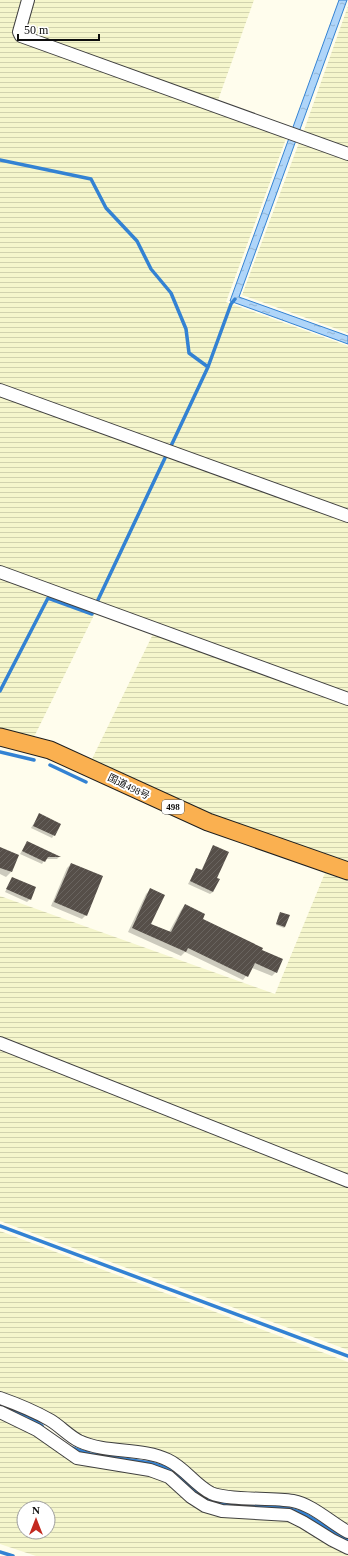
<svg xmlns="http://www.w3.org/2000/svg" width="348" height="1556" viewBox="0 0 348 1556" font-family="'Times New Roman','Noto Sans JP',serif">
<style>
.farmland{fill:url(#farmland-rules);fill-rule:evenodd}
.water{fill:url(#water-ripples);stroke:#3382d3}
.shadow{fill:#0003}
.lines{fill:none;stroke-linecap:round;stroke-linejoin:round}
.stream{stroke:#3382d3;stroke-width:3.5}
.building{fill:url(#building-hatch)}
.minor-casing{stroke:#404040;stroke-width:14}
.highway-casing{stroke:#1e1e1e;stroke-width:19}
.minor{stroke:#fff;stroke-width:12}
.highway{stroke:#fab050;stroke-width:17}
.labels{text-anchor:middle;stroke-width:4;stroke-linejoin:round;paint-order:stroke}
.shield{fill:#fff;stroke:#565656;stroke-width:1}
.shield-label{font-size:9px;font-weight:bold;fill:#0d0d0d}
.street-label{font-size:10px;fill:#0d0d0d;stroke:#fff}
</style>
<defs>
<pattern id="farmland-rules" width="6" height="5" patternUnits="userSpaceOnUse"><rect width="6" height="5" fill="#f5f6cc"/><path d="M0 2.5h6" fill="none" stroke="#d1d2ae"/></pattern>
<pattern id="water-ripples" width="26" height="14" patternUnits="userSpaceOnUse"><rect width="26" height="14" fill="#afd5f9"/><path d="M2 4q2-2 4 0t4 0M15 11q2-2 4 0t4 0" fill="none" stroke="#95b6d4"/></pattern>
<pattern id="building-hatch" width="6" height="6" patternUnits="userSpaceOnUse"><rect width="6" height="6" fill="#564f49"/><path d="M-1 1l2-2M0 6l6-6M5 7l2-2" fill="none" stroke="#69645f"/></pattern>
</defs>
<rect width="100%" height="100%" fill="#fffded"/>
<path class="farmland" d="M0,0H23L14,38L287,136L226,302L348,346V512L0,386Z
M34,0H254L217,103L24,31Z
M348,6V149L303,133Z
M300,140L348,158V333L242,295Z
M0,395L348,521V692L0,568Z
M0,577L95,613L34,737L0,729Z
M153,634L348,704V861L223,819L91,761Z
M325,873L348,881V1176L0,1037V896L275,994Z
M0,1049L348,1187V1350L0,1221Z
M0,1231L348,1362V1529L309,1502L223,1493L206,1487L175,1458L89,1441L0,1394Z
M0,1418L22,1426L76,1461L151,1473L169,1482L197,1508L290,1519L348,1552V1556H36L0,1544ZM24,1508H48V1532H24Z"/>
<path class="water" d="M339,0H347L239,297L348,336V344L230,301Z"/>
<path class="shadow" d="M39,815L54,835L52,838L31,828Z
M27,842L59,857L57,859H45L42,864L20,854Z
M213,846L216,878L213,892L210,894L188,884L196,869L201,871Z
M0,848L11,872L6,877L0,874Z
M71,864L86,915L82,919L51,906L67,868Z
M12,879L30,899L27,902L5,892Z
M150,890V924L169,932L181,910L185,905L202,919L260,950L276,972L272,976L252,968L243,980L185,952L181,956L128,932L146,894Z
M279,914L285,927L284,928L276,925Z"/>
<g class="lines">
<path class="stream" d="M0,160L91,179L106,208L137,241L151,269L171,293L186,329L189,353L208,367
M171,446L208,367L231,304L235,299
M97,602L165,458
M0,691L48,598L92,614
M0,752L34,760
M50,765L86,782
M0,1226L348,1356
M0,1406L28,1416L42,1426
M69,1447L90,1454L151,1463L175,1471L201,1497L221,1503L283,1507L303,1513L348,1540
M0,1552L13,1556"/>
</g>
<path class="building" d="M39,813L61,824L55,836L33,826Z
M27,841L61,857H48L45,862L22,851Z
M213,845L229,852L217,878L220,879L213,892L190,881L196,868L202,870Z
M0,847L19,855L12,872L0,868Z
M71,863L103,876L87,916L54,902Z
M12,877L36,887L31,900L6,889Z
M150,888L165,895L151,924L171,932L185,904L205,914L203,919L263,948L262,950L283,959L277,973L255,963L248,977L188,948L186,952L132,928Z
M280,912L290,915L285,927L276,924Z"/>
<g class="lines">
<g class="minor-casing">
<path id="minor" d="M28,0L19,32L21,36L348,154
M0,390L348,516
M0,572L348,699
M0,1043L348,1181
M0,1398C17,1404 34,1411 50,1420C60,1426 69,1436 79,1441C107,1454 141,1447 168,1460C185,1468 195,1485 211,1493C228,1501 271,1497 293,1501C313,1505 330,1522 348,1532
M0,1412L37,1430L77,1458L150,1470L169,1477L191,1497L205,1506L222,1511L289,1515L303,1522L332,1540L348,1548"/>
</g>
<g class="highway-casing">
<path id="highway" d="M0,737L50,750L208,822L348,871"/>
</g>
<use href="#minor" class="minor"/>
<use href="#highway" class="highway"/>
</g>
<g class="labels">
<rect class="shield" x="162" y="800" width="22" height="14" rx="3"/>
<g class="shield-label">
<text x="173" y="810">498</text>
</g>
<g class="street-label">
<text transform="translate(129 786) rotate(26)" y="4">国道498号</text>
</g>
</g>
<g transform="translate(36 1520)"><circle r="19" fill="#ffffff" stroke="#9e9e9e"/>
<path d="M0-3L7 15L0 10L-7 15Z" fill="#c3291f"/>
<text y="-6" font-size="11" font-weight="bold" text-anchor="middle" fill="#0d0d0d">N</text>
</g>
<path d="M18 34v6h81v-6" fill="none" stroke="#0d0d0d" stroke-width="2"/>
<text x="24" y="34" font-size="12" fill="#0d0d0d" stroke="#ffffff" stroke-width="3" paint-order="stroke">50 m</text>
</svg>
